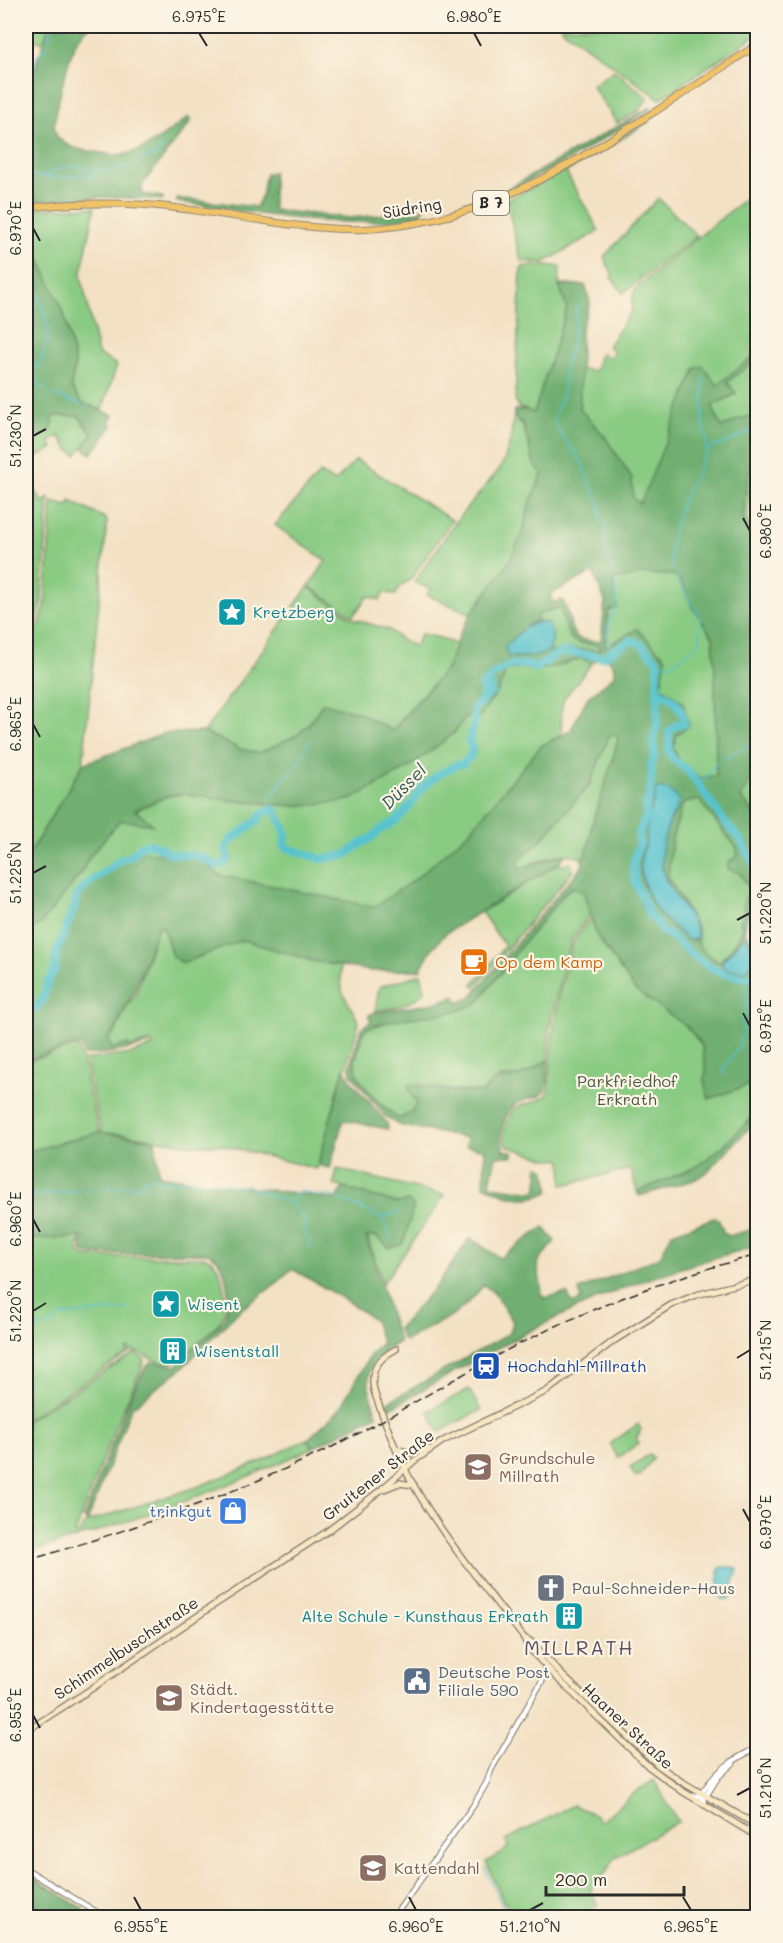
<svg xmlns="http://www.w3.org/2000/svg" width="783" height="1943" viewBox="0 0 783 1943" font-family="Mali,sans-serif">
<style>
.green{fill:#8acb83;stroke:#5a7b57;stroke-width:1.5}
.forest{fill:#6faf71;stroke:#4d6d4e;stroke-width:1.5;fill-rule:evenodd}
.water{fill:#56c3ce;stroke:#40777c;stroke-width:1.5}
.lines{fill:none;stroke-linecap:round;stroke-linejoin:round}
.stream{stroke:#56c3ce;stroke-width:1.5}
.river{stroke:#56c3ce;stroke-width:8}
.tertiary-casing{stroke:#8f8678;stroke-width:7}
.secondary-casing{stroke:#8f8678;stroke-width:8}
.primary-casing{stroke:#8f8678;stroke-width:8}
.tertiary{stroke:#fff;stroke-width:4.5}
.secondary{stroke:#f9e7c3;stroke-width:5}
.primary{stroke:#f0c369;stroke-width:6}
.rail{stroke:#2b2b2b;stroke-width:1.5;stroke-dasharray:9 4.5;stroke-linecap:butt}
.ticks{fill:none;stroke:#2b2b2b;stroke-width:2}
.labels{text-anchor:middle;stroke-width:4.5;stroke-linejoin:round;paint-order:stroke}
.shield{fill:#fcf5e5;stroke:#6a6863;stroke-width:1.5}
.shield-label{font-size:15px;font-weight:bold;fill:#2b2b2b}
.street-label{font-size:16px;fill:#2b2b2b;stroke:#fcf5e5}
.culture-label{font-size:16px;fill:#0d838f;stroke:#fcf5e5;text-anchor:start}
.food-label{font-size:16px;fill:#c56008;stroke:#fcf5e5;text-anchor:start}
.park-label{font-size:16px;fill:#485b45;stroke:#fcf5e5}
.transit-label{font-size:16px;fill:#164399;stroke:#fcf5e5;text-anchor:start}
.education-label{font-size:16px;fill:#785e54;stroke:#fcf5e5;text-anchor:start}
.shop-label{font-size:16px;fill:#366cbe;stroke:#fcf5e5;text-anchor:end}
.worship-label{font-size:16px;fill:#5b616d;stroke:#fcf5e5;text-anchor:start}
.service-label{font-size:16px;fill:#4e5e75;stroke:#fcf5e5;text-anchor:start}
.water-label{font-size:18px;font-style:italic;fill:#38595c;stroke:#fcf5e5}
.quarter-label{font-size:20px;letter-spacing:1.5px;fill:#5e5165;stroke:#fcf5e5}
.neatline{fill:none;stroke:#2b2b2b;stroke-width:2}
.ticks-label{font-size:15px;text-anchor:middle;fill:#2b2b2b}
</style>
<rect width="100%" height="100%" fill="#fcf5e5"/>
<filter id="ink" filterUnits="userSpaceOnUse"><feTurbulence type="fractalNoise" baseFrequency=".0167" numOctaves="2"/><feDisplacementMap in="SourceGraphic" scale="12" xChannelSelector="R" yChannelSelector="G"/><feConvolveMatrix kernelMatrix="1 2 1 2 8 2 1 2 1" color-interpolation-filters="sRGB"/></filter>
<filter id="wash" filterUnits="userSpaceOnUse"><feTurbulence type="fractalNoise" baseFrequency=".008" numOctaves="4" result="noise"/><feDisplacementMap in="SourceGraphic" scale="24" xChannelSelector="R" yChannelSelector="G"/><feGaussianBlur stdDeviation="1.35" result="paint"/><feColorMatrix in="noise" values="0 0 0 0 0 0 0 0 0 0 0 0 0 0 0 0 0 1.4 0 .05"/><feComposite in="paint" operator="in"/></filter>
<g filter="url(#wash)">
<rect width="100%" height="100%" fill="#f3e1c4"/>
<path class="green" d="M26,26H49L44,41L26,40Z
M562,26H757L758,34L660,99L562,29Z
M614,70L648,98L639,111L617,123L592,86Z
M649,120V122L566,172L599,231L543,263L521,261L507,204L509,199L564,171Z
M757,189V354L716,386L703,366L696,368L641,504L633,498L632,478L605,437L580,409L579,369L595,371L599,357L602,353L609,358L614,351L608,346L632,310V301L635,289Z
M658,198L697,236L623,293L611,277L613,276L604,257Z
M95,207L81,275L98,354L117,365L102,410L82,403L71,387L75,363L64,314L26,228V219L34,209Z
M526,266H560L559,285L567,308L534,413L518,407L515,400L521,268Z
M757,359V414L735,421L722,428L712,406L736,394L727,382Z
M514,413L518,422L521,421L531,451L543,473L530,503L522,534L509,562L471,614L427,595L431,589L414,582L461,515L499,470L505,458L511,437Z
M54,416H79L84,425L93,435L76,455L68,449L60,436L50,441L53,448L26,463V442L51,431Z
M757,451C757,473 747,494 748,517C749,529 755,538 757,549C758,553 757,559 757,563L743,516L744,500L750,465Z
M356,460L452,520L410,580L400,586L396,595L384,592L380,600L368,596L353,616L309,586L326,561L275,525L320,473L335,482Z
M26,474L42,502L49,498L41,608L35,623L26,621Z
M70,501L105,518L107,521L83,764L26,859V638L39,626L45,607L52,502L68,506Z
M642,574L674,575L681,582L693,608L713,636L715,670L716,776L699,778L679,760L673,748L683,703L604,648L608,611L617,608L613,580Z
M308,587L352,618L389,630L403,641L415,646L421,634L440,638L457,645L453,657L443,675L424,693L392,731L323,703L308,725L297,735L259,753L239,749L204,732Z
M561,607C570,638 565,644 601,645L600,650L564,649L551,653L549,648L552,643L547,623L538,622L537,619L538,614Z
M581,658L592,663L565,697L562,705L561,736L541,746L469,832L418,877L374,907L219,875L195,854L152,853L136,850L61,938L46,1000L26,1008V930L41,924L81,873L90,856L120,820L152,823L134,811L167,796L185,794L236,801L294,806L339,802L352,799L408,768L454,733L467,716L498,691L506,671C518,666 530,670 543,669C556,667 569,662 581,658Z
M615,733L618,740C611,767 603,792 594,818C589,832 592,847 582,859C565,847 538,862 519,869L518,862L540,841L590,784L609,736Z
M757,766V817L741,798Z
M699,800L737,848L738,856L728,863L740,873L750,890L744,904L745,912L740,921L743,929L735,946L719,962L709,956L698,945L682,903L668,876L672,838L683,803Z
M569,862L572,865V872L475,987L472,985L505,946L481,912L559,863L563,866Z
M574,887L584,893L590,915L571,940L559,985L549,1031L548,1060L531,1071L517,1076L499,1078L483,1092L408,1088L417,1104L410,1113L399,1119C384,1108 355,1083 355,1063C355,1053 362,1040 364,1030L395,1019L478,1002L521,946L567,891Z
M591,918L597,936L635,990L686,1026L702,1045L706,1071L704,1079L709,1099L757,1082L754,1116L722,1147L696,1167L637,1192L631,1169L563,1185L562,1160L548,1159L506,1146C503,1140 504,1134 505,1128C513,1095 532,1110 548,1094L552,1037L560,990L573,942Z
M158,926H163L172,956L183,963L243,940L313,961L340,966L342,991L359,1022L346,1067L343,1071L317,1169L222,1145H191L122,1134L102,1133L85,1060L131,1054L153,1046L151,1042L130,1048L112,1049L108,1038L115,1033L127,1006L135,996Z
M421,974L425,991C411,1006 394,1008 375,1011L379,987Z
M75,1046L79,1048L99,1132L26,1152V1062Z
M337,1169L445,1195L383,1283L367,1236H376L389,1248L408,1202L397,1203L334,1185Z
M81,1237L77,1249L84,1257H206C218,1263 220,1271 223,1283C224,1292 227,1303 225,1311C221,1328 186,1353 172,1364L162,1363L134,1351L131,1352L129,1349L127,1350L129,1353L26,1419V1242L31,1239Z
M135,1353L144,1359L143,1365L113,1432L75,1533H81V1529L87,1522L197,1487L262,1461L308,1439L312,1448C219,1492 124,1524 26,1553V1421Z
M469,1389L481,1410L439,1432L428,1411Z
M638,1424L641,1430L638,1432L640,1434L636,1437L639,1443L618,1458L610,1444Z
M650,1454L653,1458L640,1476H635L630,1467Z
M654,1780L678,1822L614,1858L605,1874L590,1890L598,1906L577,1917H520L503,1901L486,1862L502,1853L508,1847L506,1840L573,1805L596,1815L600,1822L634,1793Z"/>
<path class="forest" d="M49,26H92C86,28 79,36 76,42C70,56 51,119 55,132C57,142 75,149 84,150C95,152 106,154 116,155C144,155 168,131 189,117L192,120L142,185V194L163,197V200L106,197L26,202V97Z
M651,107L652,109L572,158L514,189L504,191Z
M273,172V210L351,218L420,211L429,200L420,216C340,232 256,212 177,202V198L256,207L261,197L266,174Z
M26,228L64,314L75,363L71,387L82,403L113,415L110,423L113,426L91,454L83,448L93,435L79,416H54L51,431L26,442V373L27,371L26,370V330L28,326L26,325Z
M559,285H585L590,303L581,328L580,409L605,437L632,478L633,498L640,504L696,368L703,366L717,385L757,354V359L727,382L736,393L712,406L722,428L735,421L757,414V451L750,465L744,500L743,516L757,563L758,766L741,798L757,817V917L748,914L744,931L757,948V1082L709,1099L704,1079L706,1071L702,1045L686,1026L635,990L597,936L584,893L574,887L566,891L521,946L478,1002C446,1021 401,1012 364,1030C362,1040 355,1053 355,1063C355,1083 384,1108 399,1119L410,1113L417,1104L408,1087L411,1084L461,1092H483C495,1076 500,1080 517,1076C529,1073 538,1066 548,1060C547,1070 549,1084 544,1092C539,1099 529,1098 522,1101C504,1108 497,1133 504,1150L513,1152V1156H496L490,1183L492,1186L533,1192L536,1190L540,1174L537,1171L539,1166L545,1170L550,1191C527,1204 506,1197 484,1185L485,1150L466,1146L467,1138L398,1125L385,1116L351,1074L350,1066L361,1028L371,1021L369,1015L374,1013L435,1003L456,996L458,1003L470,998L583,865L582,859C592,847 589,832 594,818C603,792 611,767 618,740L615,734L609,736L590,784L540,841L518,861L519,869L564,854L565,855L559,863L446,933L432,949L420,970L371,971L313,961L243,940L183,963L172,956L163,926H158L133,994L126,1006L114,1032L108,1038L112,1049L128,1044L130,1048L151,1043C128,1051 108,1054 84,1055L81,1044L26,1060V1008L46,1000L61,938L87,882L136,850L152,853L195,854L219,875L374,907L418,877L469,832L541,746L570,731L588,697L615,675L613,664L604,655L592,663L581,658C569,662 556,667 543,669C530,670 518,666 506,671L498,691L480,716H467L454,733L408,768L352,799L339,802L294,806L236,801L185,794L167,796L135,810L153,825L120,820L90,856L81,873L41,924L26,930V859L83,764L166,733L204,732L239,749L259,753L297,735L308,725L323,703L358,712L392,731L448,667L459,635L471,614L509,562L522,534L530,503L543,473L535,467L522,421L519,423L514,413L515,410H526L534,413L567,308ZM593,572L605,601L601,641C559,642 578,624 562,600L553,603L550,594ZM642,574L674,575L681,582L693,608L713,637L715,670L716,776L699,778L679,760L673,748L677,734L689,726L683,703L661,686L666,658L637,629L605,647L608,611L617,608L613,580ZM560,607C570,638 564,644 600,645V650L564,649L551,652L549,648L546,652L509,657L505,647L530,624L538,622L537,618L538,614ZM699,800L737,848L738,856L728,863V869L740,873L750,890L743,904L745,912L740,921L743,929L734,946L719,962L709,956L698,945V930L668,876L672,838L683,803ZM678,808C650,850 660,875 686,913C691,921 698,928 697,938L694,941C686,940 682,933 675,928C655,915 641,887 640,864C640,855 644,849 646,841C648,831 647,823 651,813ZM744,937L749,942L757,954L755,962L748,966L721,962Z
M344,1069L352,1082L387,1123L388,1129L343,1120L330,1168L318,1165Z
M754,1116L756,1118L753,1124L707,1172L694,1180L639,1196L637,1192L696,1167L722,1147Z
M99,1132L155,1140L159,1175C205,1183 250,1188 296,1193C310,1194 323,1200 337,1199L343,1188L397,1203L408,1201L414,1206L403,1244L389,1248L376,1236L366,1237L399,1342C363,1362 364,1379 377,1415L312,1448L308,1439L338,1411L371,1354L382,1343L374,1320L342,1298L294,1270H290L277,1283L239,1311L182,1368L131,1408L87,1522L84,1518C94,1493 135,1372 151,1362L176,1366L223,1321C232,1309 228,1276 220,1263C217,1258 213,1256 208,1253L87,1254L83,1252L81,1244L83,1237L31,1239L26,1242V1152Z
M714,1218L718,1219L724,1233L729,1236L757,1228V1246C709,1259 660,1273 614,1292C534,1325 460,1368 386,1411L383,1405L510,1333L513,1322L494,1293L484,1285L470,1301L455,1314L405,1341L402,1339L398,1329L437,1285L470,1238L500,1258L544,1227L555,1241L537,1263L543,1298L567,1293L573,1304L581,1300L579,1290L660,1257L672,1233Z
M30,1875L83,1909L82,1917H28L26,1914V1882Z"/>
<path class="water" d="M538,622L547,623C555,634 555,652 539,655C530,658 519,656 509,657L505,647C516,637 523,626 538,622Z
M657,788L668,790L679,799C678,809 674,812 670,821C664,834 660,852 662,867C665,892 698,917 697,938C687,944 682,934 675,928C655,915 643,888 640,865C640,856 644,850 646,842C647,836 645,830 647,824C650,812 654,800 657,788Z
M744,937H747L757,954L755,961L744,972L725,968L721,963Z
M721,1567H735L738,1569L729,1599H722L720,1596L718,1571Z"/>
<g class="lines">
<path class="stream" d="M49,39L51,26
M26,105L37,56L47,46
M131,164L156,155L162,146
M26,175L65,178L83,174L91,177L99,172L128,166
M45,177C57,163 81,166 97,170
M26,216L30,213L38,212
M26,277C27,278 32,281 33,283C39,292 49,328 48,338C45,354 37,369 26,379
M577,304C577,318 574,333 571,346C570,352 566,358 565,363C564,375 565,389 561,400C558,408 553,413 555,422C556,431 575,451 580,460C588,473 590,492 600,502V519L606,524L604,550L607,552L605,555L615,573
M33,374L36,376L37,383L47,390
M53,395L80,404
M86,406L88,407
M710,449L713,446H719L758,428
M672,569C666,534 681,501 698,471C702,463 702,457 709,450L706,449L707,439L703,426V377
M610,653L607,636L610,620L616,607L615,580
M658,664H671L699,645L701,621L699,615L676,577
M724,759L758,740
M697,782L703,780L717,762
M272,796L278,786L294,769L311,739
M269,810L270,803
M723,1074L725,1065L730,1061L735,1051L739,1048L743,1033L742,1019L746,1010L747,977
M320,1195L336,1197L382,1218L399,1211
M26,1196C58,1194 89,1189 121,1186C129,1185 136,1188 144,1185V1179L154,1177L162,1182L183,1180L212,1182L242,1187L246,1184C256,1193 277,1197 290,1203L293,1201L294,1196L302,1191L316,1196
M291,1203L300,1213L306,1222L304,1233L309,1239L310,1248
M382,1218L392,1239
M51,1325L60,1316L128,1309
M26,1330L47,1326
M485,1868L500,1901L512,1918"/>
<path class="river" d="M657,690C673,699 682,704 684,724L676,725L669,731V751L672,758L689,772L727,825L740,839L758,872
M482,700L484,693L482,686L489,680
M26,1012L37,1007L43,999L47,984L55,969L56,954L75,906L77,896L89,883L113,866L121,859L130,857L142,845L152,844L172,854L198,856L217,866L224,864L228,858L226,847L230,841L258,820L262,814L272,809L276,811C280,825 290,829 284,845L287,848L322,859L346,855L362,843L373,837L380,830L396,821L413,802L420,790L439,774L456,765L463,764L471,755L472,748L469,742L475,720L473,713L474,708L492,692L489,680L494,674L511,665H530L533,668H537L557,654L565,652L603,657L631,640L641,644L658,661L657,724L653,744L655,754L651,765L652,779L650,787V797L646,803V817L638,835L640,843L636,852L633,865L635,882L647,907L648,914L657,923L662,932C671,935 674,938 681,945C702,964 727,982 758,976"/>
</g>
</g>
<g filter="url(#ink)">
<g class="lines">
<g class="tertiary-casing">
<path id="tertiary" d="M692,1796H706L718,1777L733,1763
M705,1804L701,1794C717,1770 732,1760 758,1747
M26,1869L106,1918
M393,1918L473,1806L487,1782L491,1770L549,1669"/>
</g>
<g class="secondary-casing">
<path id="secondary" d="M396,1349C375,1360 368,1374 376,1397C387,1427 398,1458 414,1486C445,1540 486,1589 524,1638L528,1647L555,1676L648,1766L682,1791L758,1837
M397,1449L410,1453L429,1449
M384,1489L399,1483L414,1485
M524,1638L530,1641L563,1676L659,1766L682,1782L758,1826
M26,1731L91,1689L211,1607L328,1531L382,1489L414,1461L443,1441L547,1391L615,1340L671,1305L696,1295L758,1279"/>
</g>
<g class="primary-casing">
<path id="primary" d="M26,208C78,202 131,202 184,209C243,216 304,231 364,229C467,224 539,184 624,131C669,103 714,74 758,44"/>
</g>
<use href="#tertiary" class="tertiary"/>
<use href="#secondary" class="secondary"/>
<use href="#primary" class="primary"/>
<path class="rail" d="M26,1561C132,1529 237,1494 336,1445C396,1415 452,1379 511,1348C589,1308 673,1276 758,1255"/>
</g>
</g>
<path class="ticks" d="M199,33L207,46M474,33L481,46M33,228L40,241M33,436L46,429M743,518L750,531M33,724L40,737M33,873L46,866M737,920L750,913M743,1013L750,1026M33,1219L40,1232M33,1311L46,1303M737,1358L750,1350M743,1509L750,1522M33,1715L40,1728M737,1795L750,1788M134,1897L141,1910M409,1897L416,1910M683,1897L691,1910M530,1910L543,1903"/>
<defs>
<g id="sight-square" transform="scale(1.5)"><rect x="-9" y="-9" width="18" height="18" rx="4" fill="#0f9aa8" stroke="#fcf5e5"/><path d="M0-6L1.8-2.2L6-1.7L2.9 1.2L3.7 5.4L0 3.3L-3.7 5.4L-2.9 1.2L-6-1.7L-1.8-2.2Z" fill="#fff"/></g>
<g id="cafe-square" transform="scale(1.5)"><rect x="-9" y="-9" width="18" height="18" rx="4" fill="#e8710a" stroke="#fcf5e5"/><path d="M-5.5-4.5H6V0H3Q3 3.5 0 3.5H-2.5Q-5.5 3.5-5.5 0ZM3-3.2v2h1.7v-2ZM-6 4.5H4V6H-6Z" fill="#fff"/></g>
<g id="building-square" transform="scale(1.5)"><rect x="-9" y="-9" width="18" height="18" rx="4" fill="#0f9aa8" stroke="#fcf5e5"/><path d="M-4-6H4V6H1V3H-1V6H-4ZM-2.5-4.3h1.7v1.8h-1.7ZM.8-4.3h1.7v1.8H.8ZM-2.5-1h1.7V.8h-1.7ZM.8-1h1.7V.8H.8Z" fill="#fff"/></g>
<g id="station-square" transform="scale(1.5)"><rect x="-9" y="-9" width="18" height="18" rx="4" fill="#1a4fb4" stroke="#fcf5e5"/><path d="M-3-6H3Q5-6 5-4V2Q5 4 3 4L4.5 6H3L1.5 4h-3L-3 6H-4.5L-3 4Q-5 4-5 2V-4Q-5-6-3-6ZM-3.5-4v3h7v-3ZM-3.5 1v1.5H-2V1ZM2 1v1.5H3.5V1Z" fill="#fff"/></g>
<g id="school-square" transform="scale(1.5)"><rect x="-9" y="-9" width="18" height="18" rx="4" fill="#8d6e63" stroke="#fcf5e5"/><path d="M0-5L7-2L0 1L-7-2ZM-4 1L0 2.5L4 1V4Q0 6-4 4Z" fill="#fff"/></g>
<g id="shop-square" transform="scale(1.5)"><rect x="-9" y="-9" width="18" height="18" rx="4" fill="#3f7fe0" stroke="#fcf5e5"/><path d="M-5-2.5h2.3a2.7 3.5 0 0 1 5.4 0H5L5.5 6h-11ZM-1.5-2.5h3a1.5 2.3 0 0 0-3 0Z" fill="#fff"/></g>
<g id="church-square" transform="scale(1.5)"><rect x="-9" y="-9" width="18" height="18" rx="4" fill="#6b7280" stroke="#fcf5e5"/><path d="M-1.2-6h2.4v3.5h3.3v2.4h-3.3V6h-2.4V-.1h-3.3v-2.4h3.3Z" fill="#fff"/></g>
<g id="civic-square" transform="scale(1.5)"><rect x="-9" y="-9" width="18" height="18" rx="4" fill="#5c6f8a" stroke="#fcf5e5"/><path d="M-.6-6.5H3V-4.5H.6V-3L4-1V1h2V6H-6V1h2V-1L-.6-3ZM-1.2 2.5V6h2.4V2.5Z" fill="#fff"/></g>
</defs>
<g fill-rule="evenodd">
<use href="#sight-square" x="232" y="612"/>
<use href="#cafe-square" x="474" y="962"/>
<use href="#sight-square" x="166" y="1304"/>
<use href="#building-square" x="173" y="1351"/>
<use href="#station-square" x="486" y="1366"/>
<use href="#school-square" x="478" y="1467"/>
<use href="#shop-square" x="233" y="1511"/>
<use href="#church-square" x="551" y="1588"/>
<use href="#building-square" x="569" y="1616"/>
<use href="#civic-square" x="417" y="1681"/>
<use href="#school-square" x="169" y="1698"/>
<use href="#school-square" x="373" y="1868"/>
</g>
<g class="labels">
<rect class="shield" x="473" y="191" width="36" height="24" rx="4.5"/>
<g class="shield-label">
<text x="491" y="208">B 7</text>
</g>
<g class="street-label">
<text transform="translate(412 208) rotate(-9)" y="6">Südring</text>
<text transform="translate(378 1475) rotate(-38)" y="6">Gruitener Straße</text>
<text transform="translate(126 1648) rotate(-34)" y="6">Schimmelbuschstraße</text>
<text transform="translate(628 1726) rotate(43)" y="6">Haaner Straße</text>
</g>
<g class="culture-label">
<text x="253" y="618">Kretzberg</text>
<text x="187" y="1310">Wisent</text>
<text x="194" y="1357">Wisentstall</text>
<text x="548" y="1622" text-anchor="end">Alte Schule - Kunsthaus Erkrath</text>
</g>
<g class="food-label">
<text x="495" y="968">Op dem Kamp</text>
</g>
<g class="park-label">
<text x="627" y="1087">Parkfriedhof<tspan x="627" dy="18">Erkrath</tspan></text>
</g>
<g class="transit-label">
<text x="507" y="1372">Hochdahl-Millrath</text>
</g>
<g class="education-label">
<text x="499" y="1464">Grundschule<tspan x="499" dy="18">Millrath</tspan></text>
<text x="190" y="1695">Städt.<tspan x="190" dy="18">Kindertagesstätte</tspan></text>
<text x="394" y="1874">Kattendahl</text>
</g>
<g class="shop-label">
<text x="212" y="1517">trinkgut</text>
</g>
<g class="worship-label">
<text x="572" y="1594">Paul-Schneider-Haus</text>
</g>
<g class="service-label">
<text x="438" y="1678">Deutsche Post<tspan x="438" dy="18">Filiale 590</tspan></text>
</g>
<g class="water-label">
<text transform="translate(404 787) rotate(-45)" y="6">Düssel</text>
</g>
<g class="quarter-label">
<text x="579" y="1655">MILLRATH</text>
</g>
</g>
<rect width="783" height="1943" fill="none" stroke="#fcf5e5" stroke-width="66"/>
<path d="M546 1886v9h138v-9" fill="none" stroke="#2b2b2b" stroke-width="3"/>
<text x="555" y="1886" font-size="18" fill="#2b2b2b" stroke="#fcf5e5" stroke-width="4.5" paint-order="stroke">200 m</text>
<rect x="33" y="33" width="717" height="1877" class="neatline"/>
<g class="ticks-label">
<text x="199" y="22">6.975°E</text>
<text x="474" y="22">6.980°E</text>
<text transform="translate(16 228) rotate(-90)" y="5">6.970°E</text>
<text transform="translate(16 436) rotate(-90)" y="5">51.230°N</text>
<text transform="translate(766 531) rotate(-90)" y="5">6.980°E</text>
<text transform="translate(16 724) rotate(-90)" y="5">6.965°E</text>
<text transform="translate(16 873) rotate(-90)" y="5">51.225°N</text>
<text transform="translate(766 913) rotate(-90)" y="5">51.220°N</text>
<text transform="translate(766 1026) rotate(-90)" y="5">6.975°E</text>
<text transform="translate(16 1219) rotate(-90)" y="5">6.960°E</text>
<text transform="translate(16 1311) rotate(-90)" y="5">51.220°N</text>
<text transform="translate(766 1350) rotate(-90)" y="5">51.215°N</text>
<text transform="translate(766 1522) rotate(-90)" y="5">6.970°E</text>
<text transform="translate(16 1715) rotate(-90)" y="5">6.955°E</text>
<text transform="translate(766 1788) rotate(-90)" y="5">51.210°N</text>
<text x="141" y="1932">6.955°E</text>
<text x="416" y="1932">6.960°E</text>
<text x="530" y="1932">51.210°N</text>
<text x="691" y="1932">6.965°E</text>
</g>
</svg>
